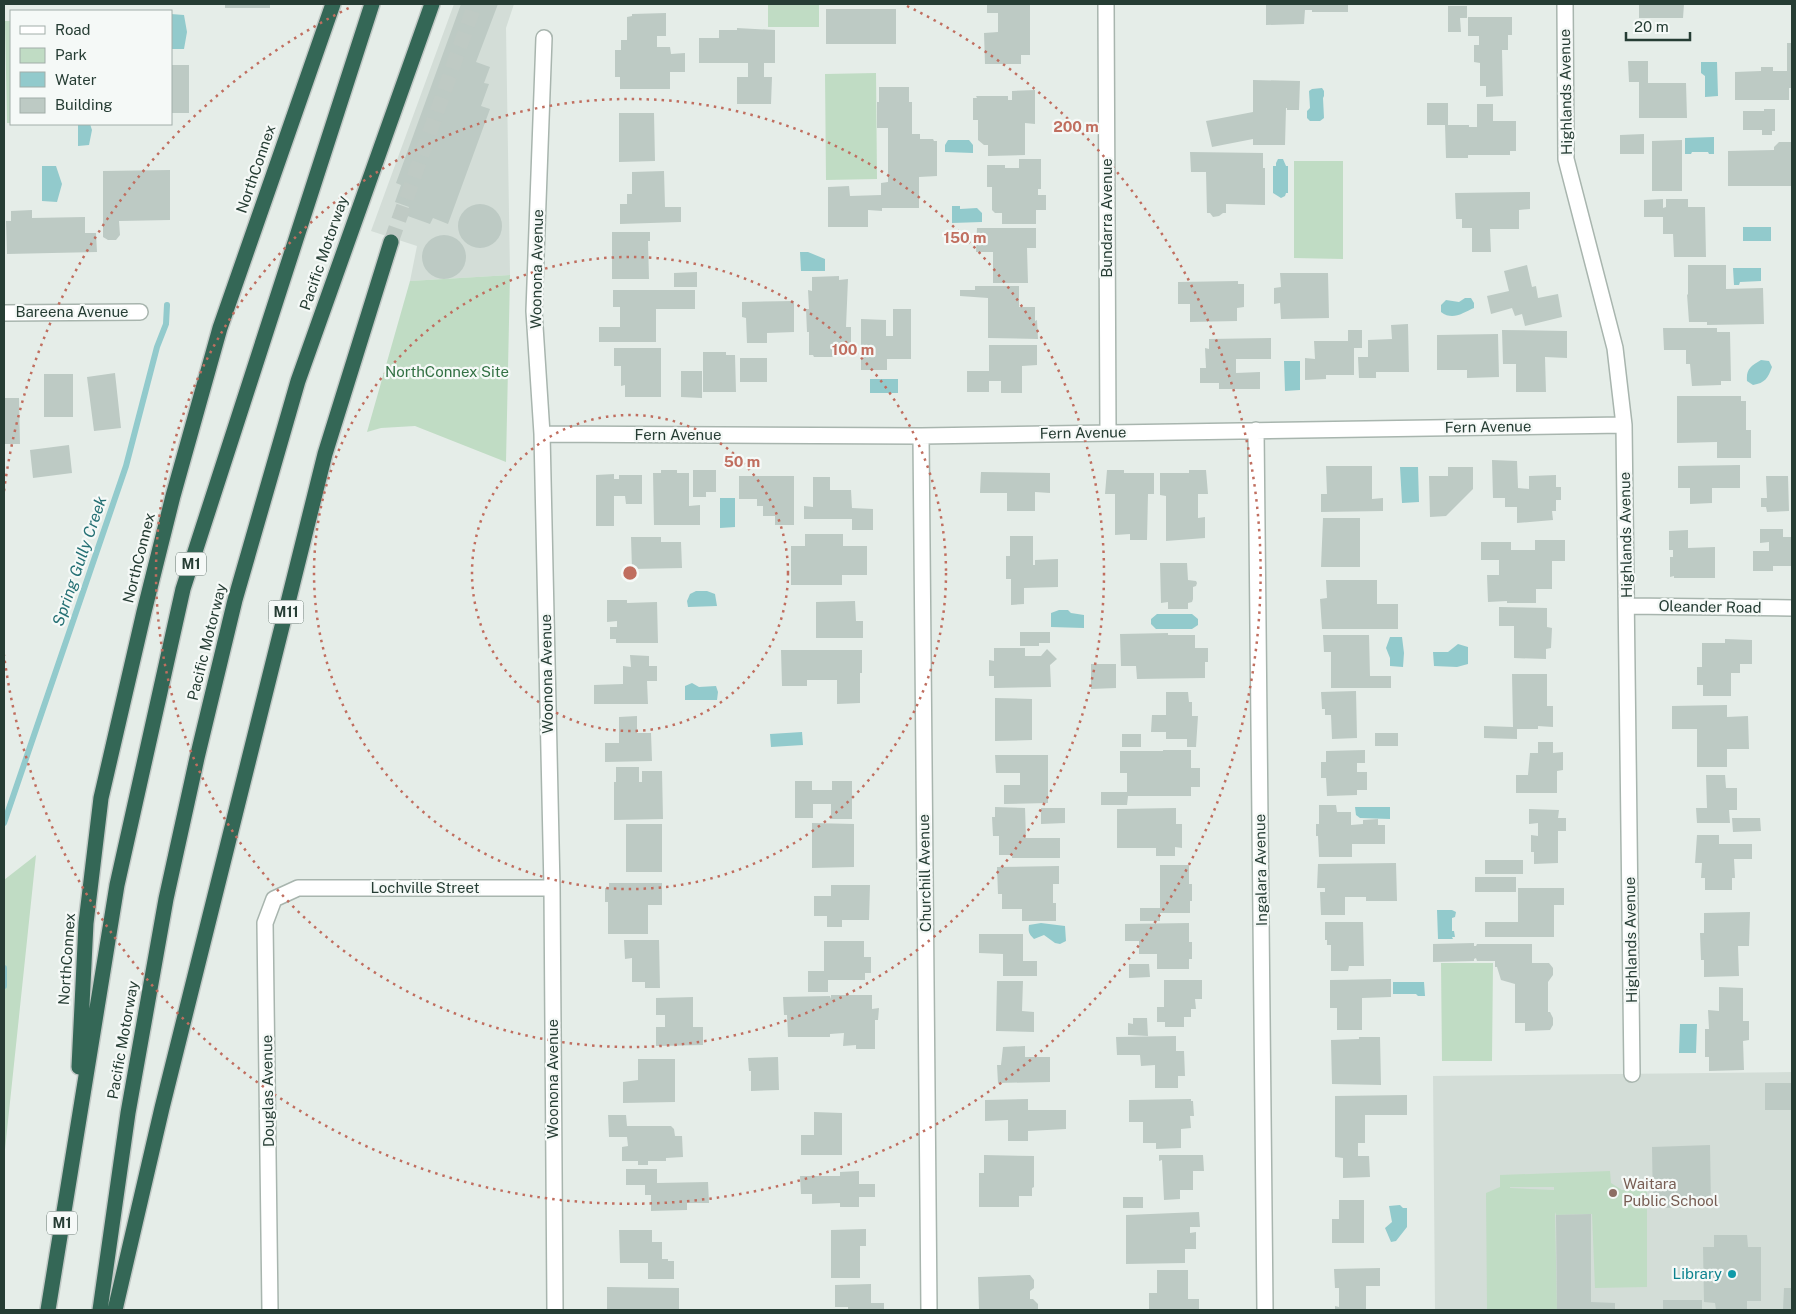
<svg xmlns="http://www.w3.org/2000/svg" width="1796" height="1314" viewBox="0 0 1796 1314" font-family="'Public Sans',sans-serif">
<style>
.built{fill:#d3ddd7}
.green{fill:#c0dcc4;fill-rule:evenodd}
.water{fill:#92cacc}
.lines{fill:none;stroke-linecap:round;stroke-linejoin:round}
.stream{stroke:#92cacc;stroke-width:6}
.building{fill:#bdcac4}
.motorway-tunnel{stroke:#bfcac4;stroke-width:15;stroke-dasharray:15 8;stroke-linecap:butt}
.minor-casing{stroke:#a8b5ae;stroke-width:18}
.motorway-casing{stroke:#c2c9c6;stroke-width:18}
.minor{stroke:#fff;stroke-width:15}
.motorway{stroke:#346756;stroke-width:15}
.ring{fill:none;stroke:#c06e5f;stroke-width:2.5;stroke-dasharray:2.5 5}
.education-dot{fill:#8d6e63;stroke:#f5f9f7;stroke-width:2}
.culture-dot{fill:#0f9aa8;stroke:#f5f9f7;stroke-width:2}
.labels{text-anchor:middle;stroke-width:4.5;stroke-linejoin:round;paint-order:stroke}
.shield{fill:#f5f9f7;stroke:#64756e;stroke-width:1}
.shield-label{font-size:14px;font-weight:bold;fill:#263d34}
.street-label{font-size:15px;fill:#263d34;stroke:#f5f9f7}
.park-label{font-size:15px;fill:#337144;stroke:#f5f9f7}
.education-label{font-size:15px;fill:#785e54;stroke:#f5f9f7;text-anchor:start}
.culture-label{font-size:15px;fill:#0d838f;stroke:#f5f9f7;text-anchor:end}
.water-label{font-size:16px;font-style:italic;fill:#257074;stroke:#f5f9f7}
.centre{fill:#c06e5f;stroke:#f5f9f7;stroke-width:2.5}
.ring-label{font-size:15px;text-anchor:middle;font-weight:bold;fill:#c06e5f;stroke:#f5f9f7;stroke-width:4.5;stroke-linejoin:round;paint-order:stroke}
</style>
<rect width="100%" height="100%" fill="#e5ede8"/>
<path class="built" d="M454,4H514L506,28L510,275L410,281L417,246L371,231Z
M1792,1072V1310H1435L1433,1076Z"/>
<path class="green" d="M768,4H819V27H768Z
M5,21H11V123H7Z
M876,73L877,179L826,180L825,74Z
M1294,161H1343V259L1294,258Z
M510,275L506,462L415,426L381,428L367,432L410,281Z
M36,855L4,1159V880Z
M1441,963H1493L1492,1061H1442Z
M1610,1171L1611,1183L1622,1190H1647V1287L1595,1288L1592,1214L1556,1215L1555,1212L1557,1310H1487L1486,1193L1500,1187V1175ZM1510,1187H1554V1190L1510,1188Z"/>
<path class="water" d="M171,14L184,15L187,32L184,49H171Z
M1701,62H1717L1718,96L1705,97V76L1701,73Z
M1322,88L1324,91V96L1323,98L1324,118L1320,121H1310L1307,118V111L1310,108L1309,91L1312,89Z
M78,124H90L92,130L89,145L78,146Z
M1714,137V154H1709L1708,152H1692L1691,154H1685V138Z
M948,140H969L973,145V153L945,152V145Z
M1278,159H1283L1286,166H1288V193H1286L1285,196L1281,198L1273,193V166H1276V163Z
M42,166H56L62,184L57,202L42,201Z
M952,206H960V209L977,208L982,213V222L952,223Z
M1743,227H1771V241H1743Z
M800,252H808L825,259V271H801Z
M1733,268H1761V281L1740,282L1739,285H1734Z
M1465,298H1471L1474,303V308C1462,313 1453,321 1441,312V305L1446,300L1459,302Z
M1761,360L1769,361L1772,367C1768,378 1765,383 1753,385L1747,381C1746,369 1751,366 1761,360Z
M1284,361H1300V390L1285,391Z
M870,379H898V393H870Z
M1400,467H1418L1419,502L1402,503Z
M720,498H735V527L720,528Z
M696,591H707L715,594L717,606L688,607L687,601L690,594Z
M1059,610H1068L1071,613L1084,615V628L1051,627V613Z
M1157,614H1192L1198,619V625L1192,629H1156L1151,624V619Z
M1390,637H1402L1404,653L1403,667L1390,666V658L1386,648Z
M1458,644L1468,647V664L1457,667L1434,666L1433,652H1448Z
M692,683L699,687L716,686L718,692L717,700H685V686Z
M802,732L803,745L771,747L770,734Z
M1355,807H1390V819L1360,818L1356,815Z
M1437,910H1452L1456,912L1455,917L1452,918V931H1454L1455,937H1452L1453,939H1438Z
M1041,923L1065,926L1066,941L1060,944L1055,943L1044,935L1034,939C1029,934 1028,932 1029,925Z
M1393,982H1424L1425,996H1418L1416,994H1393Z
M1680,1024H1697L1696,1053H1679Z
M1400,1205L1403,1208H1407V1227L1396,1241L1391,1242L1385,1228L1392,1222L1389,1206Z"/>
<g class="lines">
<path class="stream" d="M4,823L126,466L157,347L166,324L167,305
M4,968V986"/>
</g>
<path class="building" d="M225,4H270V8H225Z
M461,4H498L476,62L490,67L484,83L489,84L481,106L490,109L448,224L433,218L430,224L405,215L409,207L395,202L401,185L396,183Z
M987,4H1030V55H1021V64H985L984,33L998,32V13H987Z
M1266,4H1348V12H1312V10H1305L1304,24L1266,25Z
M1639,4H1684L1683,18H1639Z
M1448,6H1467V18H1460L1461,32H1448Z
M826,9H896V44H826Z
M666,13V36H657V47H670L671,54L685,53V72H670V89H620V77H615V50H621V40H627V17L632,16V14Z
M1468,17H1512V35H1508V50H1502L1503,96L1486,97V86H1480V63L1474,62V45H1479V36H1468Z
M737,28L775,30V63H764V77H772L771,104H737V77H748V63H699V38H719V30H737Z
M1787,43H1792V88H1789V100H1735V72L1761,71V67H1773V71H1787Z
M1628,61H1648V83H1686L1687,118H1639V82H1629Z
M171,65H189V113H171Z
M1253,80L1300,81L1299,110H1287V108H1286L1285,145H1253V139L1212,147L1206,121L1253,112Z
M879,87H909V102H912V134H920V139H933L934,141H937V176L919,177V208H882V211L868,210V227H828V187L849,186L850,196L881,195V183L888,182V128H877V102H879Z
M1035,90V124L1025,123V155L988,156V145H984L978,140V120H973V98H977L976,96H1008V100H1012V91Z
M1427,103H1448V125H1469V127H1477V104H1493V121H1516V151H1510V155H1468V158H1446L1445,125H1427Z
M1764,109H1775V131H1772V135H1762V130H1743V111H1764Z
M619,113H654L655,161L619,162Z
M1644,134V154H1620V135Z
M1682,140V191H1652V141Z
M1779,142H1792V186H1728V151L1774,150V147Z
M1190,152L1263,153V168H1265V205L1226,204V213H1223L1219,216L1213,217L1210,213H1207L1206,172H1191Z
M1019,159H1041V189H1038V195H1046V210H1036V224H1002V213H995L992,210V187H987V165H1005V168H1019Z
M170,170V220L119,221L120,235L116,240H108L103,237V171Z
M664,171L665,207H681V222L620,224V204H627V194H632V172Z
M1530,192V209L1519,210V229H1490L1491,252H1472V228H1462V219H1456L1455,193Z
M1663,199V208L1666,207V199H1688V207H1705L1706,257H1674L1673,234H1663V217H1644V200Z
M458 226a22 22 0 1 1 44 0a22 22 0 1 1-44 0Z
M32,210V218L85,217V233H96L97,252L7,254L6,221H11V211Z
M977,228H1036V248H1027L1028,283H993V252H976Z
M612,232H650V241H648L649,279H612Z
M422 257a22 22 0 1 1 44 0a22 22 0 1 1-44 0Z
M1527,265L1532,287L1536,286L1538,298L1558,294L1562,317L1525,326L1522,314L1515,316L1512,308L1491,314L1487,296L1509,291L1504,271Z
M1688,265H1726V289L1763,288L1764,324L1707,325V322H1689L1687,294L1688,295Z
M697,272V287H674V273Z
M1280,273H1328L1329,318L1281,319L1280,303L1274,304V288L1281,287Z
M839,276V280L848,279L846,327H851V348L835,349V357H814L813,355H809V332H807L806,309H809L808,290L812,291V277Z
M1238,281V284H1244V307L1237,308V321L1190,322V304H1178V282Z
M975,286H1019V307H1035V321L1037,320L1038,339L988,338V298L960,296V290H975Z
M613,290H695V309H656V342H599V327H620V307H613Z
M794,301V332L767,333V343H747L746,318L742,317V302Z
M893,309H911V359H887V370H861V319L886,320V336H893Z
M1408,324L1409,372H1376V378H1359L1358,357H1368V340L1392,339L1391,325Z
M1663,328H1717V332H1730L1731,381H1721V385L1692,386L1690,364H1686V350H1664Z
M1348,330H1362V348H1354V375H1326V379L1305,380V358L1315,359L1314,341H1348Z
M1502,330L1567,331V358L1545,357L1546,392H1516V364H1503Z
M1498,334L1499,377L1467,378V370H1437V335Z
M1271,338V359H1236V373L1260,372V389H1219V383H1200V368H1206L1205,348L1209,349V339Z
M989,345H1037V365L1022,366V393H1001V381H989V392H967V371H989Z
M614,348H661V397H625V385L621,386V366H614Z
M703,352H726V355H735L736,392H703Z
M740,358H767V382H740Z
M681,371H702V398L681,397Z
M115,373L121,428L94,431L87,377Z
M44,374H73V417H44Z
M1677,396H1741V401H1746V430H1751V458H1717V442L1677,443Z
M4,398H19L20,444H4Z
M69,445L72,473L33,478L30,450Z
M1492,460L1517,461L1518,488L1529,489V476L1556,475V487H1561V500H1556V511H1552L1553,520L1517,523V507H1505V498H1493Z
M1740,465V488H1712V503L1690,504V488H1678V466Z
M1326,466H1372V499L1383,498V511L1321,512V494H1327Z
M1448,467H1473V489L1446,516L1430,517L1429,476H1448Z
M661,470H677V473H689V506L700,505V525H654L653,473H661Z
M693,470H716V492H706V497H693Z
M1107,470H1124V473H1154V494H1148L1147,540H1130V534L1115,535V494H1105Z
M1189,470H1206L1208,494H1198V518L1205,517V538L1166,541V496L1160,495V473H1189Z
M981,472L1050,473V493L1035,492V511H1007V493H980Z
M614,474V479H619V475H642V504H626L625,496H614V526H596V475Z
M739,476H794V525H775V516H763V506H757V499H739Z
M1766,476H1788L1789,511L1767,512L1766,507H1761V498H1767Z
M813,477H830V490H851L852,508L873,509V530H852V519H804V506L813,507Z
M1323,518H1360V567H1321Z
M1760,529H1783V537H1792V566H1773V571H1753V551H1769V542L1760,543Z
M1688,530V548L1715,547V578H1674V576L1670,577V557H1673V550H1669V531Z
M805,534H843V546H867V575H842V585H791V546H805Z
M1010,536H1033V565H1035V560L1058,559V587L1024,588V604L1011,605V579H1006V556H1010Z
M631,537H661V542H681L682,568L632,569Z
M1535,540H1565V561H1552V589H1536V603H1507V601L1488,602L1487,575H1499V560H1481V542H1511V550H1535Z
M1160,563H1187L1188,580L1196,581L1197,583L1196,586L1193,587V599L1192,602L1188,603V609H1168V602L1161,603Z
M1326,580H1377V604H1398V629H1322L1320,599L1327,598Z
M607,600H627V603L657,602L658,643H616V639H610V627H617V621L607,622Z
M855,601L856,621H863V638H816V602Z
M1499,607L1547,608V627L1552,628L1551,648L1546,649V659L1514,658V626H1499Z
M1020,632H1050V643H1039V646H1020Z
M1168,633V635H1195V648H1208V662H1205V678L1137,679L1136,666H1121L1120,634Z
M1323,635H1369L1370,676H1391V688H1331V652H1324Z
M1725,639L1752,640V664H1740V673H1731V696H1703V685H1697V667H1702V643H1725Z
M994,648H1025V656H1041L1047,649L1057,659L1050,665L1051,687L994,688V676H989V660L994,661Z
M781,650H862V673H860V703L837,704V680H807V686H782Z
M630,655L649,656V666H657V681H647L648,704H594V685L623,684V666L631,667Z
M1091,664H1116V688L1091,689Z
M1512,674H1547V706H1553V727L1538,726V729H1517V739L1484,738V726L1513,727Z
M1356,691L1357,738L1332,739L1331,715H1325V709H1322L1321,692Z
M1166,692H1188L1189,702H1192V716H1198L1196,747H1187V739H1166V732H1151L1152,715H1166Z
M995,698L1032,699V740L995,741Z
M1727,705V717L1748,716L1749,749H1727V767H1697V729H1672V706Z
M637,716V733H651L652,761L605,762V743H619V717Z
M1375,733H1398V746H1375Z
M1122,734H1141V747H1122Z
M1538,742H1553V753L1563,752V770L1557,771V793H1516V775H1528L1530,753H1538Z
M1163,750H1191V768H1200V787H1191V796H1128L1127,805H1101V792H1127V773H1120V751H1163Z
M1365,750V763H1357V772H1367V790H1357V795L1327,796L1326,778H1321V762H1326V751Z
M995,755H1048V803L1004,804V785H1020V773H996Z
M616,767H639V782H642V771H662L663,819L614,820V782H616Z
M1706,775H1725L1726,788H1737V810H1729L1730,823H1697L1696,808H1707Z
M795,781H812V790H832V781H852V819H831V804H813V818H795Z
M1319,805H1336L1337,812H1351V825L1363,824V820L1378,819V825H1385V844H1352V857H1319L1318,836H1316V824H1319Z
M995,807L1025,808L1026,838H1060V858H1012V855H999V836H993L992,817H995Z
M1041,808H1065V823L1041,824Z
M1176,808V824H1182V848L1175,847V856H1156V848H1117V809Z
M1529,809L1559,810L1558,818H1566V831H1558V863L1534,864V852H1531V835L1538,836V823L1529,824Z
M1732,818H1760L1761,831L1733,832Z
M812,823L854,824V867L812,868Z
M626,824H662V872H626Z
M1697,835H1719V844H1752V859H1734L1735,878H1732V890H1705V878H1701L1702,863H1695Z
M1485,860H1523V874H1485Z
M1396,863L1397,901H1366V897H1345V915H1321L1320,892H1325V888H1317L1318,864Z
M1160,865H1189V884H1192V901H1190V913H1160V921H1140V908H1160Z
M1059,866V884H1053V903H1056V921H1022V909H1002V894H998L997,867Z
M1475,877H1516V892H1475Z
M609,883H662V905H648V934H608V902H605V888H609Z
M831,885H870L869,920H842V927H827V916H814V896H831Z
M1518,888H1564V905H1554V937H1485V922H1518Z
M1750,912L1749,946H1738L1739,976L1704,977V960H1701L1700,933H1704V913Z
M1325,922H1363L1364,966H1349L1348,971H1331V945H1327V940H1325Z
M1189,923V942H1192V959H1189V969H1157V954H1139V941H1125V924Z
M979,934H1023V961H1037V976H1003V954L979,953Z
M624,940H659L660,988H645V982H632V958L625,959Z
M824,941H864V957H871V973H865V980H828V992H808V971H824Z
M1474,943V946H1476L1477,944H1532V963H1549L1553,968V975L1548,982V1012H1550L1553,1018V1025L1550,1030L1525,1031V1023H1515V984L1501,980L1497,967H1495V961H1477L1476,958L1474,959V961L1433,962V944Z
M1129,964H1149L1150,977L1129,978Z
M1391,979V997L1362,998V1030H1337V1008H1330V980Z
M1164,980H1202V999H1195L1196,1009H1191V1017H1184V1027H1165V1022H1157V1007H1164Z
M997,981H1023L1022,1011L1034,1012V1032L996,1031Z
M1719,987L1743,988V1021H1749V1040L1743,1041L1744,1070L1709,1071V1057H1705V1029H1709L1708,1010L1719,1011Z
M831,995H872V1009L879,1008L878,1020H875V1049H856V1045L843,1046L844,1033L830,1034V1037H788L787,1015H784L783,997L830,996L831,999Z
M693,997V1027H703V1045L656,1046V1027H665V1015H656V998Z
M1133,1018H1147L1148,1036L1128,1035V1023L1133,1024Z
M1176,1036V1051H1184L1185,1076H1178V1088H1155V1065L1141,1066L1140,1055H1117L1116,1037Z
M1359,1037H1380L1381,1085L1332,1084L1331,1040L1359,1039Z
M1025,1046V1057H1050V1082L998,1083L997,1065H1001L1003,1047Z
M778,1057L779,1090L751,1091V1071H749L748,1058Z
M638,1059H675V1102L623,1103V1082L638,1080Z
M1765,1083H1792V1110H1765Z
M1407,1095V1115H1365V1143H1358V1156H1369L1370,1177L1343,1178V1158L1335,1157V1096Z
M1028,1099V1110H1066V1129L1028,1131V1141H1008V1120L985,1121V1100Z
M1191,1099V1101H1193L1194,1116H1190L1191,1128L1181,1129V1148L1156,1149V1143H1143V1122H1129V1100Z
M814,1112L842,1113V1155H801V1135H814Z
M608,1115H626L627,1126H671L674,1129L675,1136H682L683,1157L666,1158V1161H648V1165H638V1161H622V1147L628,1146L627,1137H609Z
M1710,1145L1711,1207L1653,1208L1652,1147Z
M984,1155L1034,1156V1187L1032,1188V1196H1019V1207H979V1173H984Z
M1159,1155H1203L1204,1171H1193V1190H1180V1199L1164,1200L1162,1160L1159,1161Z
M626,1169H657V1183L708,1182L709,1203H687V1210L651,1211V1195H645V1185H626Z
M859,1171V1184H875V1197H859V1207H840V1203L812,1204V1194H801L800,1176H840V1172Z
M1123,1197H1143V1208H1123Z
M1339,1200H1364V1243H1332V1219H1339Z
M1199,1212L1200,1227H1190V1233L1196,1232V1249H1185V1263L1126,1264V1215Z
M1591,1214V1302L1615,1303V1310H1557L1556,1215Z
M866,1229V1246H860V1278H831V1230Z
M619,1230H652V1242H662V1259H668V1261H674V1279H648V1263H620Z
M1714,1235H1747L1748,1247H1761V1301H1747V1310H1716L1715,1303L1704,1302L1703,1247H1714Z
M1380,1268V1286H1366V1310H1335V1306L1339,1307V1288H1335L1334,1269Z
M1157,1270H1188V1299H1199V1310H1149V1293H1157Z
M1030,1275L1034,1280V1288L1030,1291V1299H1033L1038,1304V1310H979L978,1277Z
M871,1284V1303H884V1310H848V1307H835V1285Z
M607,1287L679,1288V1310H607Z
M1784,1288H1792V1310H1783Z
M1663,1300H1702V1310H1663Z"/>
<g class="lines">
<path class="motorway-tunnel" d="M391,242L475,4"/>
<g class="minor-casing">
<path id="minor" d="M1106,4L1108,432
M1565,4L1566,159L1615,348L1624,425L1632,1074
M544,38L534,311L542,434L552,888L555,1310
M4,313L140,312
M1256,430L1265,1310
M542,434L921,436L1624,425
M921,436L929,1310
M1627,606L1792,608
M270,1310L265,923L274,899L298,888H552"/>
</g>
<g class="motorway-casing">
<path id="motorway" d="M79,1067L86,923L101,798L144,612L173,496L220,328L333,4
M48,1310L117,885L183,589L372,4
M100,1310L128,1113L166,899L197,758L235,600L298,381L432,4
M115,1310L162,1108L325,454L391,242"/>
</g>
<use href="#minor" class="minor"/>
<use href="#motorway" class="motorway"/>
</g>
<g class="ring">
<circle cx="630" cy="573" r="158"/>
<circle cx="630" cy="573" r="316"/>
<circle cx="630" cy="573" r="474"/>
<path d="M4 491A631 631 0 0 1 353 6M907 6A631 631 0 1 1 4 655"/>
</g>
<circle class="education-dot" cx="1613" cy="1193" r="5"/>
<circle class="culture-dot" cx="1732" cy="1274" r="5"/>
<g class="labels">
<g class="shield">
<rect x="176" y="552.5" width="30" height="23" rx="4"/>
<rect x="268.5" y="600.5" width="35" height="23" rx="4"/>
<rect x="47" y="1211.5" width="30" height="23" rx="4"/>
</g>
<g class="shield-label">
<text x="191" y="569">M1</text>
<text x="286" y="617">M11</text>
<text x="62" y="1228">M1</text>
</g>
<g class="street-label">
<text transform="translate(1566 92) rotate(-91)" y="5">Highlands Avenue</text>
<text transform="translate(256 169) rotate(-71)" y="5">NorthConnex</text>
<text transform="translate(1107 218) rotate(-90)" y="5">Bundarra Avenue</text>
<text transform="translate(324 253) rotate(-71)" y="5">Pacific Motorway</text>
<text transform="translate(537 269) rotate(-89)" y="5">Woonona Avenue</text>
<text x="72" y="317">Bareena Avenue</text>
<text transform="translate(1488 427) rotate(-1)" y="5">Fern Avenue</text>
<text transform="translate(1083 433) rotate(-1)" y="5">Fern Avenue</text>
<text x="678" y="440">Fern Avenue</text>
<text transform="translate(1626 535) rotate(-91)" y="5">Highlands Avenue</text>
<text transform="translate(139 558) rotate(-76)" y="5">NorthConnex</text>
<text transform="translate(1710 607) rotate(1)" y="5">Oleander Road</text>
<text transform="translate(207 642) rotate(-76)" y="5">Pacific Motorway</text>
<text transform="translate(547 674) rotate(-91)" y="5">Woonona Avenue</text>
<text transform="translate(1261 870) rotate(-91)" y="5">Ingalara Avenue</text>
<text transform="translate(925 873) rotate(-91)" y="5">Churchill Avenue</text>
<text x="425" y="893">Lochville Street</text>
<text transform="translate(1631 940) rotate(-91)" y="5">Highlands Avenue</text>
<text transform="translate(67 959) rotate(-86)" y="5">NorthConnex</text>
<text transform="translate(123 1040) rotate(-80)" y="5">Pacific Motorway</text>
<text transform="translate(553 1079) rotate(-90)" y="5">Woonona Avenue</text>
<text transform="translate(268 1091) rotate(-91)" y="5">Douglas Avenue</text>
</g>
<g class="park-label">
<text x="447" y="377">NorthConnex Site</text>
</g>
<g class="education-label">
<text x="1623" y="1189">Waitara<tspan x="1623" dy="17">Public School</tspan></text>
</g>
<g class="culture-label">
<text x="1722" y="1279">Library</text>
</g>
<g class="water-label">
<text transform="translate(79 561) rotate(-71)" y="6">Spring Gully Creek</text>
</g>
</g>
<circle cx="630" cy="573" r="8" class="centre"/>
<g class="ring-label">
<text x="1076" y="132">200 m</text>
<text x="965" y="243">150 m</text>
<text x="853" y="355">100 m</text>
<text x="742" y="467">50 m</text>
</g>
<rect width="1796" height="1314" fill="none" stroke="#263d34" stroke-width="10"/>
<rect x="10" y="10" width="162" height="115" fill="#f5f9f7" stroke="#a2aea9"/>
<rect x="20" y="26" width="25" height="8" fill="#ffffff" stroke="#a2aea9"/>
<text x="55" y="35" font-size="15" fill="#263d34">Road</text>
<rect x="20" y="48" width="25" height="15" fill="#c0dcc4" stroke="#a2aea9"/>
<text x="55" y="60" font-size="15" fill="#263d34">Park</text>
<rect x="20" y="72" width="25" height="15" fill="#92cacc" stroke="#a2aea9"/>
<text x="55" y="85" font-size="15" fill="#263d34">Water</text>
<rect x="20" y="98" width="25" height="15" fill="#bdcac4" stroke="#a2aea9"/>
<text x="55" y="110" font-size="15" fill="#263d34">Building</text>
<path d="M1626 32v8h64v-8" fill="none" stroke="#263d34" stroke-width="2.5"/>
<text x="1634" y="32" font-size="15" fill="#263d34" stroke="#f5f9f7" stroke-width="4" paint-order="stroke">20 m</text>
</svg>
